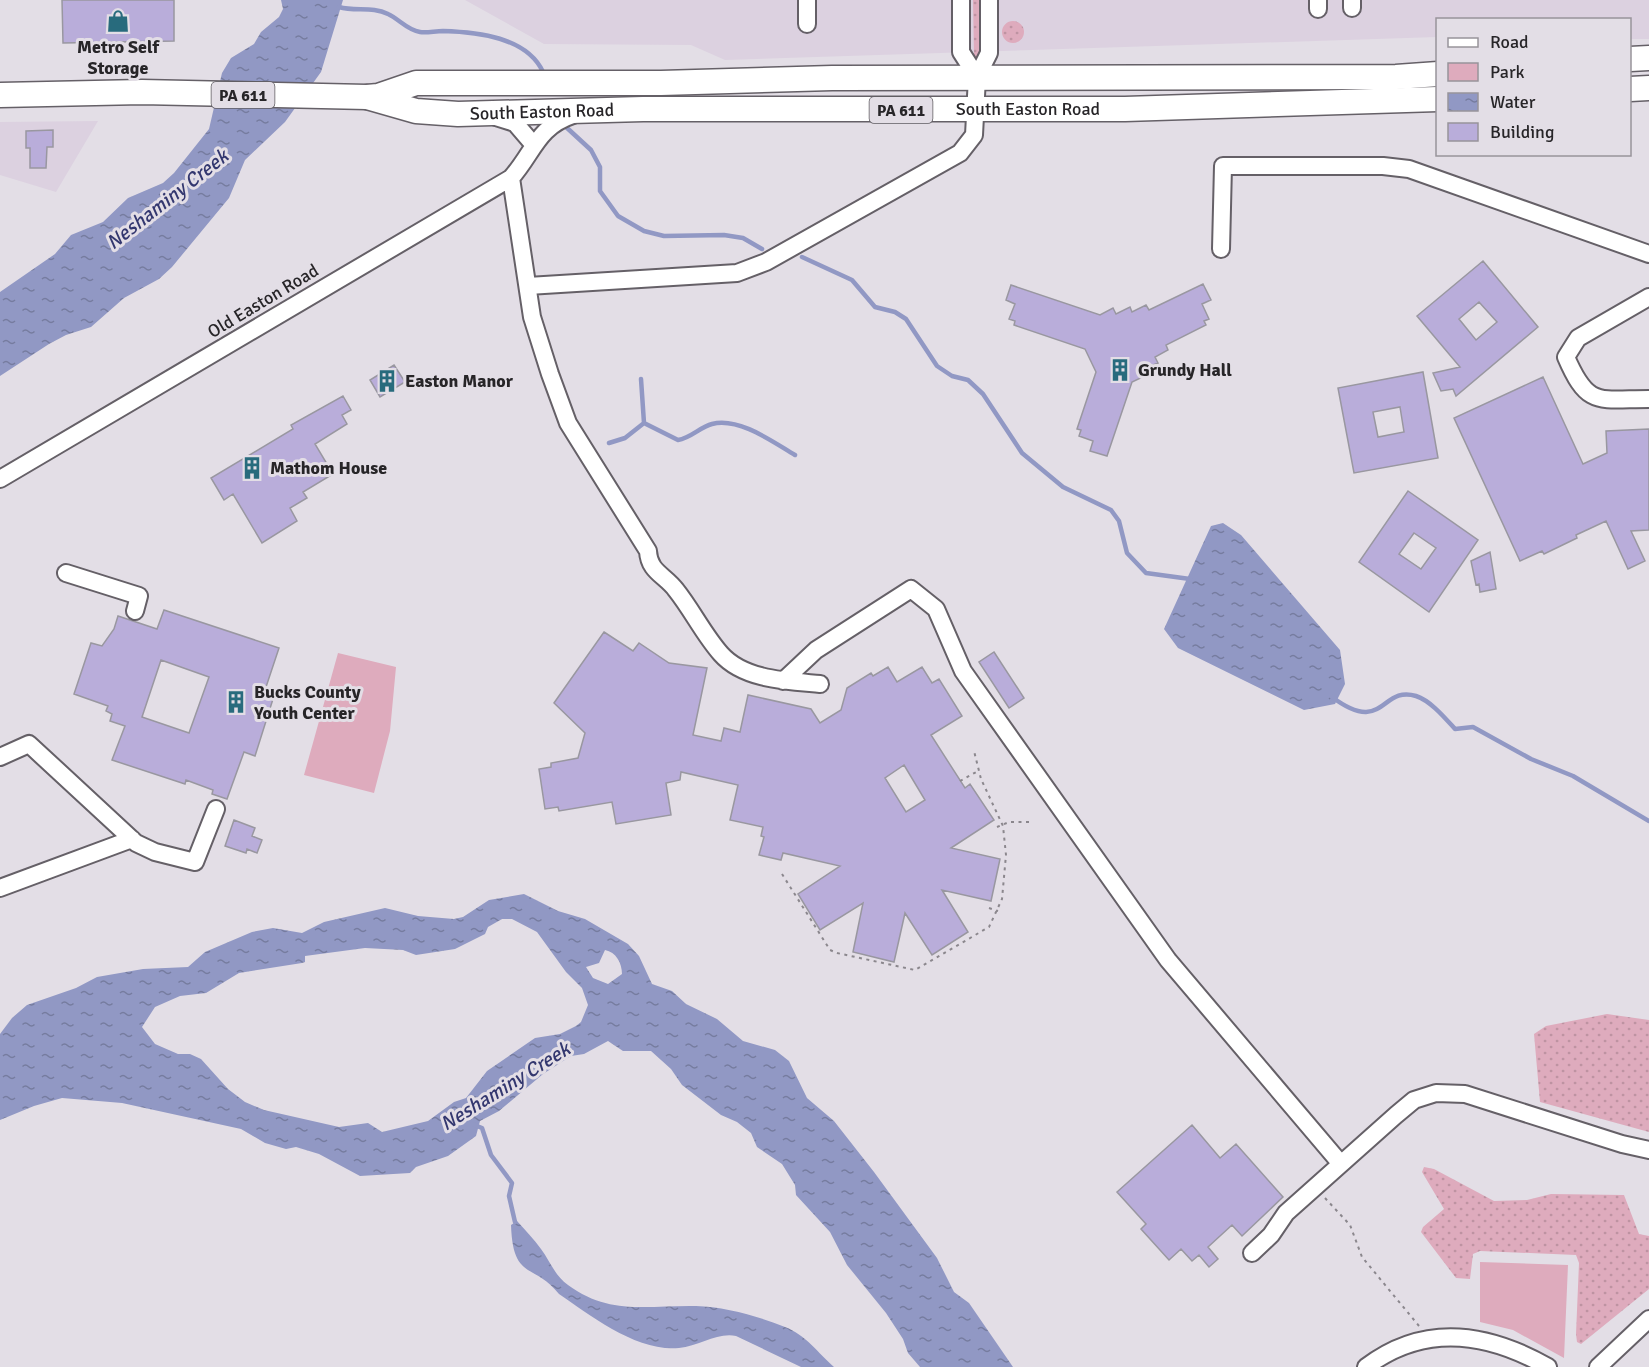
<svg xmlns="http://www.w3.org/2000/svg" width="1649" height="1367" viewBox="0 0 1649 1367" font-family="Signika,sans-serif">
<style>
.built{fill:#dcd1e0}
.grass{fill:url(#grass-dots)}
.green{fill:#deabbd}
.water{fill:url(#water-ripples);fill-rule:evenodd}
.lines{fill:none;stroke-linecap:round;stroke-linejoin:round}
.stream{stroke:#9198c4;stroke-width:4.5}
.building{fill:#b9adda;stroke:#9997a0;stroke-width:1.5;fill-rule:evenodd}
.minor-casing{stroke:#656067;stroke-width:20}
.highway-casing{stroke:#656067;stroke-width:27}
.path{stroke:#8b878d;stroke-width:2;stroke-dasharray:3 4.5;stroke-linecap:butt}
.minor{stroke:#fff;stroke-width:16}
.highway{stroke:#fff;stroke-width:24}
.labels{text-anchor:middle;stroke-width:6;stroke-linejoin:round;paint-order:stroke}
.shield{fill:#e3dee6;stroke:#5f5c61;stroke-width:1.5}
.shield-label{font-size:16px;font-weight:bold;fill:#272528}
.poi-label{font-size:18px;font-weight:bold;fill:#272528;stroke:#e3dee6;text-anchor:start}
.street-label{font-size:18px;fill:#272528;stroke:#e3dee6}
.water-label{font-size:20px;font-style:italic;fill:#33376f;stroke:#e3dee6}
</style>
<defs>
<pattern id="grass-dots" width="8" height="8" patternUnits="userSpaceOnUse" patternTransform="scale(1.5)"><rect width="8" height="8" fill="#deabbd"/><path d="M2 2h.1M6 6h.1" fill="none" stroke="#be93a2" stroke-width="1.8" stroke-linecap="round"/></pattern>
<pattern id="water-ripples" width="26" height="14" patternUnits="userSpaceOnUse" patternTransform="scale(1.5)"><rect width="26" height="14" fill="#9198c4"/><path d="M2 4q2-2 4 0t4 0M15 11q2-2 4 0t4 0" fill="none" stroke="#767c9f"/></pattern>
</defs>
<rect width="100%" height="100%" fill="#e3dee6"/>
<path class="built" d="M465,0H1649V39H1630V20H1438L1437,37L725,60L691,45L544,44Z
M98,121L56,192L0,175V122Z"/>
<path class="grass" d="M973,0H980L979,60L974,56Z
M1002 32a11 11 0 1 1 22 0a11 11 0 1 1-22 0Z
M1607,1014L1649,1020V1132L1540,1102L1534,1034L1546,1026Z
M1424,1167L1434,1169L1494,1201L1527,1200L1551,1194L1624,1195L1639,1234L1649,1236V1289L1581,1344L1577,1342L1576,1334L1579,1263L1576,1255L1480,1251L1473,1254L1470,1279L1456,1278L1421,1232L1423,1227L1444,1209L1422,1172Z"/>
<path class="green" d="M338,653L396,667L390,731L374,793L304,775Z
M1480,1262L1568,1265L1564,1358L1513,1330L1480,1322Z"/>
<path class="water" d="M281,0H343L321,72L285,122L245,160L229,198L172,267L159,279L124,298L91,327L66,335L49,344L0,376V292L55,254L71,235L103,222L128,198L163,183L174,173L209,129L222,73L231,58L254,44L261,32L279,17L283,9Z
M1223,523L1241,535L1340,650L1345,684L1335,704L1304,710L1178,648L1164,629L1211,526Z
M524,894L558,911L585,919L628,944L639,956L652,984L672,991L686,1004L717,1019L743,1041L775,1050L789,1061L807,1098L834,1121L874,1172L937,1258L954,1292L969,1303L1013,1367H920L908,1353L903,1339L886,1313L847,1265L830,1232L796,1195L795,1185L782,1164L757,1147L751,1133L737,1122L721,1115L682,1085L671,1069L651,1051H623L608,1041L584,1054L571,1056L543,1074L499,1111L480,1121L476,1136L448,1156L416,1167L410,1173L360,1176L319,1154L296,1147L286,1149L265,1143L241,1129L122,1103L62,1098L34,1106L0,1120V1034L12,1018L27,1005L76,988L97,977L143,969L188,967L205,952L252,932L273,928L302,933L324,922L385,908L418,916L454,919L463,917L489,900ZM502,919H512L537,932L566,972L582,988L588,1005L581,1022L576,1026L560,1034L535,1038L487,1071L466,1098L454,1102L428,1121L382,1132L368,1123L339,1127L264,1110L245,1102L228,1089L201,1059L190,1054H178L155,1044L142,1027L155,1007L180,996L206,993L239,973L302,963L305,962V956L365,948L403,950L416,955L455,949L485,934L488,927ZM605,950C616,952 622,963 622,974L608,984L593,978L586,967L599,963Z
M517,1221C525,1230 534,1239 541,1249C550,1261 555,1276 568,1285C610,1316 649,1305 696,1306C725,1307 758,1316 785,1327C806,1335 818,1353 834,1367H801L736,1336C718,1332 699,1346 679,1348C637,1352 591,1316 559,1294C533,1262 513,1281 511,1225Z"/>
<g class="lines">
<path class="stream" d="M339,7C355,12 372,6 388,14C399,19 407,30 420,32C427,33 435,31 443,31C477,32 527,37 543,72
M566,127L591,150L600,167V191L618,216L644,231L664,236L724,235L743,238L762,249
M802,257L852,280L875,307L895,312L906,319L937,366L952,376L968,380L983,394L1022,453L1063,487L1111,510L1119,521L1127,553L1146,573L1190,579
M644,423L678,440C691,438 700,427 712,424C739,417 773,442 795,455
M609,443L625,438L644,423L641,379
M1332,697C1384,736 1381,685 1416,696C1431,701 1445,718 1455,729L1473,727L1531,759L1573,776L1649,821
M472,1124L482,1128L491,1155L512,1183L509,1196L515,1222"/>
</g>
<path class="building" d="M62,0H174V41L63,43Z
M53,130V147H47L46,168H30V148H26V131Z
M1483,261L1538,327L1456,396L1453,389L1441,391L1433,373L1460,367L1417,316ZM1479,302L1497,322L1476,340L1459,319Z
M1203,284L1211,300L1202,304L1209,319L1204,321L1206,325L1166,345L1168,350L1155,357L1158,363L1144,369L1147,375L1132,382L1107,456L1090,451L1093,441L1079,436L1081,430L1077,429L1096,372L1085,349L1014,325L1015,321L1009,319L1015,304L1006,300L1011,285L1100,315L1113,308L1116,314L1130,307L1132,312L1146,305L1149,310Z
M394,365L405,382L380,397L370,380Z
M1423,372L1438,458L1354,473L1338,388ZM1400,407L1404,432L1378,437L1373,412Z
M1543,377L1583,464L1607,453L1606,431L1649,429V530L1631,531L1645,561L1628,569L1606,521L1576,535L1577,538L1544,554L1542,551L1520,561L1454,418Z
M343,396L351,410L342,415L347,424L315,444L333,474L303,492L307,498L290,508L297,521L262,543L233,494L224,500L211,478L293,429L291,425Z
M1408,491L1478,540L1429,612L1359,562ZM1414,533L1436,548L1421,569L1399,554Z
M1490,552L1496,589L1480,592L1479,584L1476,585L1471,561Z
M164,610L279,648L263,696L273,699L255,756L244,752L227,799L212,794L213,790L186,780L185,784L112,760L125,726L110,721L112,714L106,711L108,706L74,694L91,643L102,646L114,629L118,616L157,629ZM161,660L209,677L189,733L142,717Z
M604,632L633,651L639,643L669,663L707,668L693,735L721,741L724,728L740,732L748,695L811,709L820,723L841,710L847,688L871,673L873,676L888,667L897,682L922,667L932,683L939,679L962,716L931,735L965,788L970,784L994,820L951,848L1000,859L991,901L942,890L968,932L932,955L905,913L894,962L853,952L863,903L820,930L798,894L840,866L783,853L781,860L759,855L764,837L761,836L763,827L730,820L738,785L681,772L680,780L666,783L671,815L616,824L612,802L559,811L558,807L545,809L539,769L551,767V763L578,758L585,733L554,703ZM904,765L925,800L906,812L885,778Z
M994,652L1024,698L1009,708L979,662Z
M234,820L255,828L252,836L262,840L257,853L247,849L246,853L225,846Z
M1192,1125L1220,1158L1236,1144L1283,1197L1242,1236L1232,1225L1208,1247L1218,1259L1209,1267L1199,1255L1192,1261L1181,1249L1169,1260L1141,1229L1146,1224L1117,1192Z"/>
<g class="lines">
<g class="minor-casing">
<path id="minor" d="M961,0V52L977,77
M1318,0V9
M1352,0V8
M807,24V0
M496,117L515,123L533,144
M511,178L532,317L550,374L568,423L648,551C649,572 665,575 676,590C692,610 704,635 721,654C744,680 788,681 820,684
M1221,249L1223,166H1383L1409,169L1649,254
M528,286L737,273L766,262L960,153L974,135L977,77L989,53V0
M1649,297L1578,338L1566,357C1588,408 1598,399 1649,399
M0,479L511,178C534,152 537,127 573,115
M66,573L139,596L135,611
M783,681L816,650L911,589L936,609L963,671L1168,960L1341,1164
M0,757L29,744L136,843L155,852L195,862L216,809
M0,888L132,839
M1252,1253L1271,1235L1286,1213L1396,1115L1414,1100L1436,1093L1465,1094L1622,1144L1649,1150
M1366,1367C1424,1323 1487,1332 1548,1367
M1598,1367L1649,1319"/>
</g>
<g class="highway-casing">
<g id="highway">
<path d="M1630,59L1649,58"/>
<path d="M1630,89L1649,88"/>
<path d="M0,95L142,92L367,97L378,96L416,83H661L832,78L1396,77L1438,74"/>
<path id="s1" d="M367,97L416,111L458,114L643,109H1125L1438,99"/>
</g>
</g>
<path class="path" d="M960,781L978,771
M997,827L1009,822H1032
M782,874L830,950L837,953L915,970L989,927L1002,899L1006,855L1003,826L981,779L974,751
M989,908L998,911
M1325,1198L1350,1225L1362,1257L1419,1326"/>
<use href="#minor" class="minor"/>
<use href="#highway" class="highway"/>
</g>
<defs>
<g id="shop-bare" transform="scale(1.8)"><path d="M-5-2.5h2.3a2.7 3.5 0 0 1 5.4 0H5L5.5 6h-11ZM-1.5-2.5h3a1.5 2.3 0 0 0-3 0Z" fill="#286b7d" stroke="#e3dee6" stroke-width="2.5" paint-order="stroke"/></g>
<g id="building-bare" transform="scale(1.8)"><path d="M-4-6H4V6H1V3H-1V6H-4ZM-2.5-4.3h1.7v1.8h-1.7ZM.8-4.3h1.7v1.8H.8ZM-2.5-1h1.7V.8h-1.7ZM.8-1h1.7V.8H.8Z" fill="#286b7d" stroke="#e3dee6" stroke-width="2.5" paint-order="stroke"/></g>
</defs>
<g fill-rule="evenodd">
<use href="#shop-bare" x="118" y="21"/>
<use href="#building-bare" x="1120" y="370"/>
<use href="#building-bare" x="387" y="381"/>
<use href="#building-bare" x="252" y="468"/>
<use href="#building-bare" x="236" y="702"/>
</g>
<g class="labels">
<g class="shield">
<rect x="211.5" y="82" width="63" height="26" rx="4.5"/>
<rect x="869.5" y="97" width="63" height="26" rx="4.5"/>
</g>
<g class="shield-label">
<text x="243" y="101">PA 611</text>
<text x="901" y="116">PA 611</text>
</g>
<g class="poi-label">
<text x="118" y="53" text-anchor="middle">Metro Self<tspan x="118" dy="21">Storage</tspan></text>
<text x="1138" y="376">Grundy Hall</text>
<text x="405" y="387">Easton Manor</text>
<text x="270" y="474">Mathom House</text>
<text x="254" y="698">Bucks County<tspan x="254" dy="21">Youth Center</tspan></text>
</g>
<g class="street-label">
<text dy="6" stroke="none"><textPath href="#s1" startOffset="663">South Easton Road</textPath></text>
<text dy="6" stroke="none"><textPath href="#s1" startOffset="177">South Easton Road</textPath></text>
<text transform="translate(263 301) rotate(-31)" y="6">Old Easton Road</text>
</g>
<g class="water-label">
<text transform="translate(167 199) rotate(-38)" y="7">Neshaminy Creek</text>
<text transform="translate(505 1086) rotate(-32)" y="7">Neshaminy Creek</text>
</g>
</g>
<rect x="1436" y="18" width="195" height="138" fill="#e3dee6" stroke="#98949a" stroke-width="1.5"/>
<rect x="1448" y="38" width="30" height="9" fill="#ffffff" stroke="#98949a" stroke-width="1.5"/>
<text x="1490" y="48" font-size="18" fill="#272528">Road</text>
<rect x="1448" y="63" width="30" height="18" fill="#deabbd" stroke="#98949a" stroke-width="1.5"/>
<text x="1490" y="78" font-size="18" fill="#272528">Park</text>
<rect x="1448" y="93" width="30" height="18" fill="url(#water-ripples)" stroke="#98949a" stroke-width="1.5"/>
<text x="1490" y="108" font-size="18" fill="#272528">Water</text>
<rect x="1448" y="123" width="30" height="18" fill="#b9adda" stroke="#98949a" stroke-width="1.5"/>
<text x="1490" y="138" font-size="18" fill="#272528">Building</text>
</svg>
